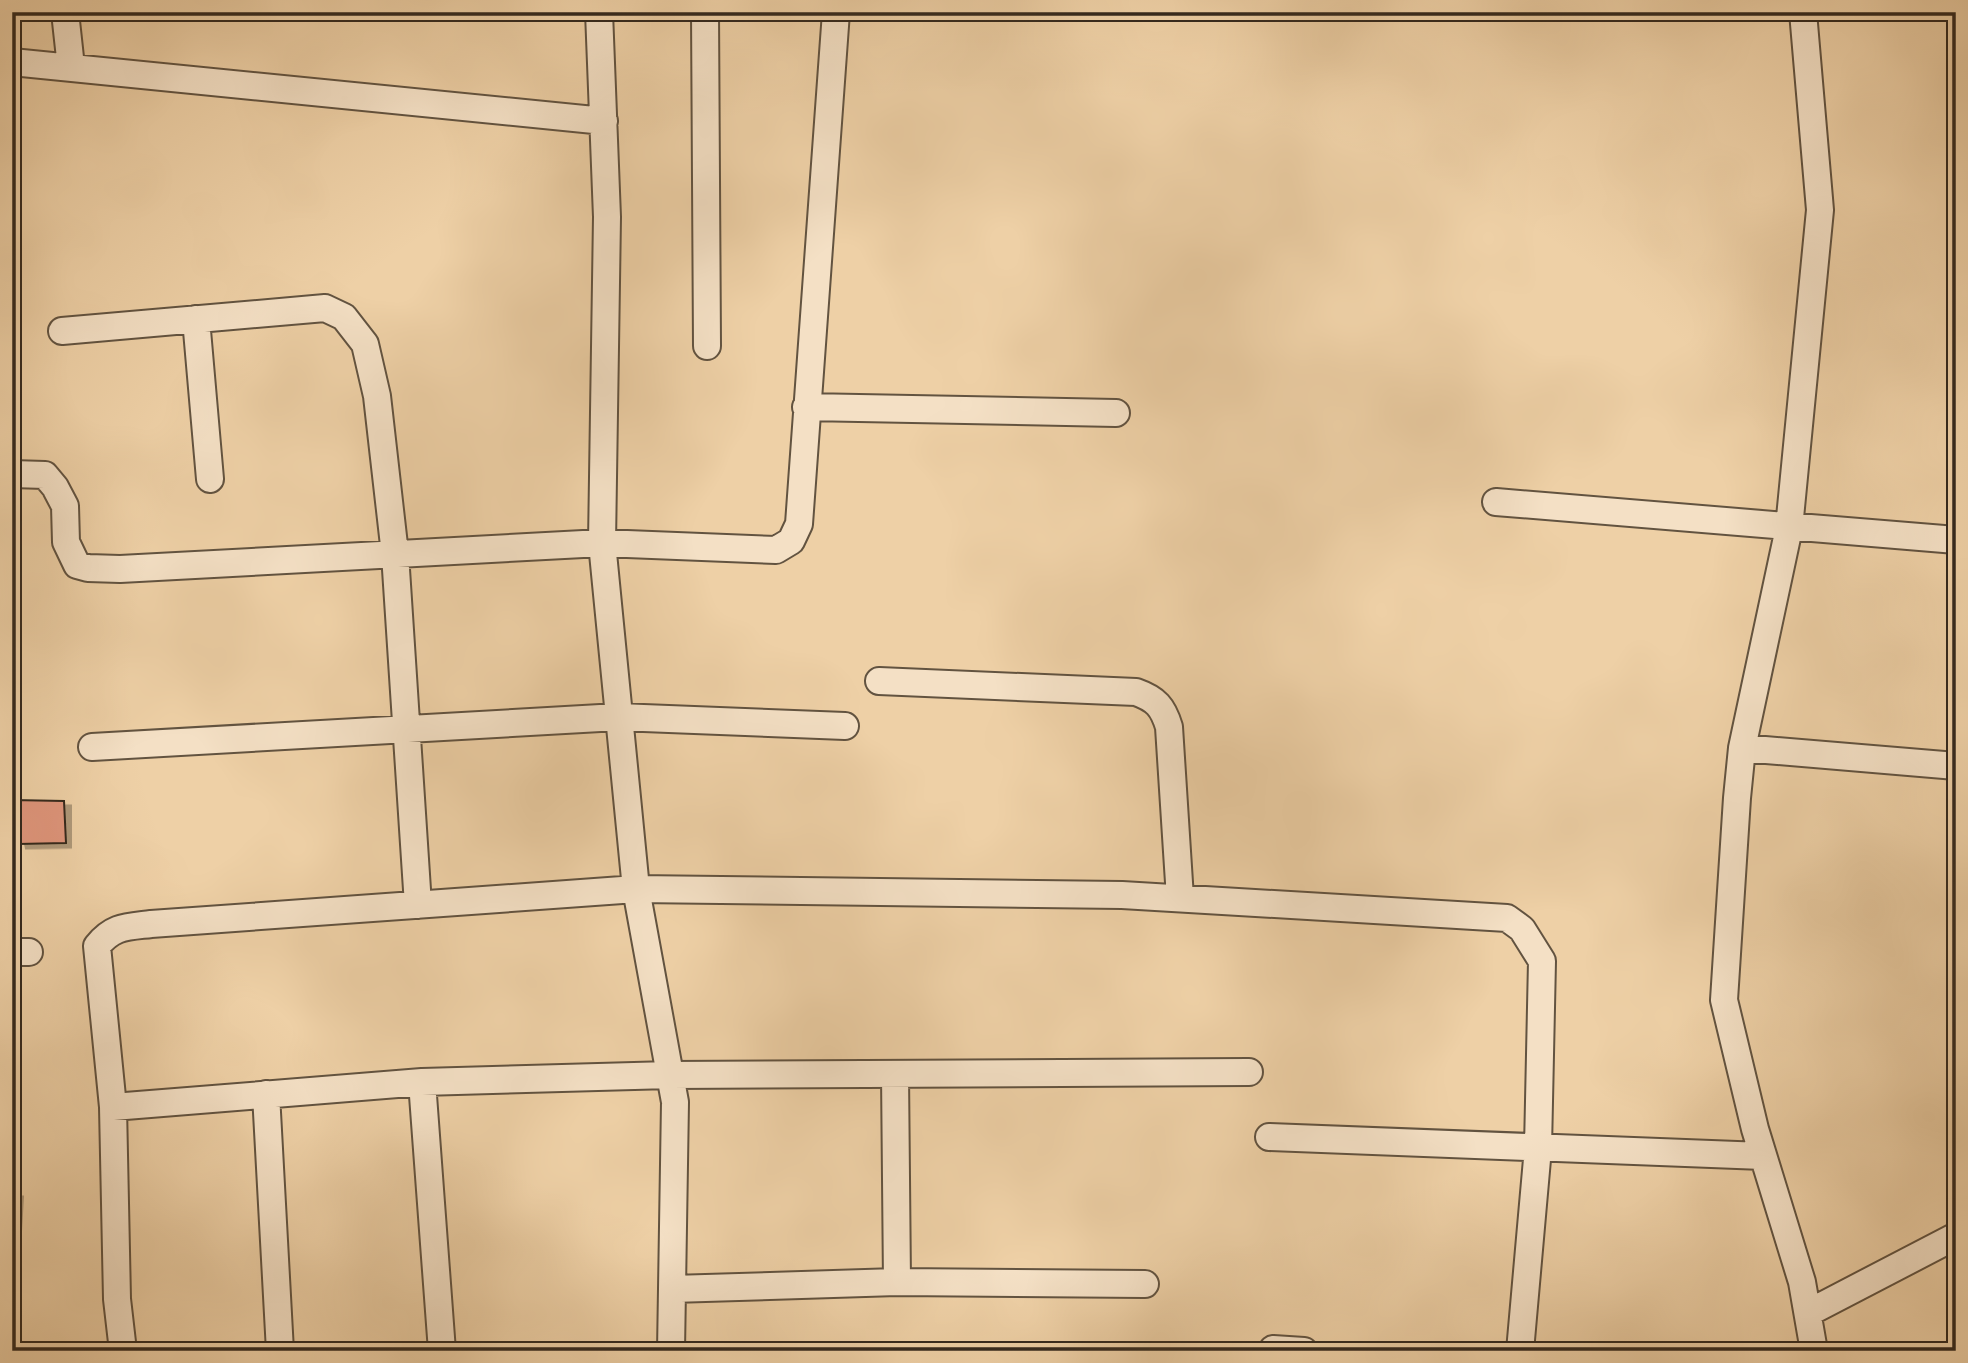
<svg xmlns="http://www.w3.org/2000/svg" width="1968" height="1363" viewBox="0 0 1968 1363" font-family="'IM FELL Double Pica',serif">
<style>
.building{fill:#df967c;stroke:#34291e;stroke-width:2;filter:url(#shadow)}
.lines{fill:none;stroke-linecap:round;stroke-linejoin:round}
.minor-casing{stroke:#625340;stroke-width:30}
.minor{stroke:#f4e0c5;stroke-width:26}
</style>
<defs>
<filter id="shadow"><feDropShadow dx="8" dy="4.5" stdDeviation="0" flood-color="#0004"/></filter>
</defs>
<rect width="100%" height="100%" fill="#eed0a6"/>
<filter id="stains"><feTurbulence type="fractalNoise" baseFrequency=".00286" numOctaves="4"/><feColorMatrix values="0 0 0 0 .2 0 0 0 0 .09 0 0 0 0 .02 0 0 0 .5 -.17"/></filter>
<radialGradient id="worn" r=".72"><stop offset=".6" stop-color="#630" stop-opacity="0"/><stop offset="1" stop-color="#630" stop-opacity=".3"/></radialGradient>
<path class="building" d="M12,800L64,801L66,843L18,844L12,816Z
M12,1192H15L13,1227H12Z"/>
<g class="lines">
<g class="minor-casing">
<path id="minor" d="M65,12L71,67
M599,12L607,217L602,543L636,889L675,1102L671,1351
M705,12L707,346
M1803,12L1820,210L1789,528L1742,748L1737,798L1724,1000L1755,1129L1802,1282L1814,1351
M12,62L604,121
M196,319L210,479
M62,331L325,308L344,317L365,344L377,396L395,554L418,905
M806,407L1116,413
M12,474L45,475L55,487L65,506L66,542L77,565L88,568L120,569L602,543L776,550L791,541L799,524L836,12
M1496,502L1956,540
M879,681L1136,692C1156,699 1163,707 1169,727L1180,898
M92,747L618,717L845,726
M1742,748L1956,766
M12,952H29
M895,1074L897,1282
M422,1082L442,1351
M266,1094L280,1351
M113,1107L422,1082L670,1075L1249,1072
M1269,1137L1763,1156
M672,1289L897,1282L1145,1284
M1808,1313L1956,1236
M1273,1349L1304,1351
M123,1351L117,1299L113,1107L97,946C113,926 126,927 151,924L636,889L1122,895L1507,918L1522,929L1542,961L1538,1148L1520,1351"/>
</g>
<use href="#minor" class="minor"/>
</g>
<rect width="1968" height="1363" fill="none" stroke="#eed0a6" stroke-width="42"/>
<rect x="14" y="14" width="1940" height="1335" fill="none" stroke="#34291e" stroke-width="3.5"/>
<rect x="21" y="21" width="1926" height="1321" fill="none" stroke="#34291e" stroke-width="2"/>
<rect width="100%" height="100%" filter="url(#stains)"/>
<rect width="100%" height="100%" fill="url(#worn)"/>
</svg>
